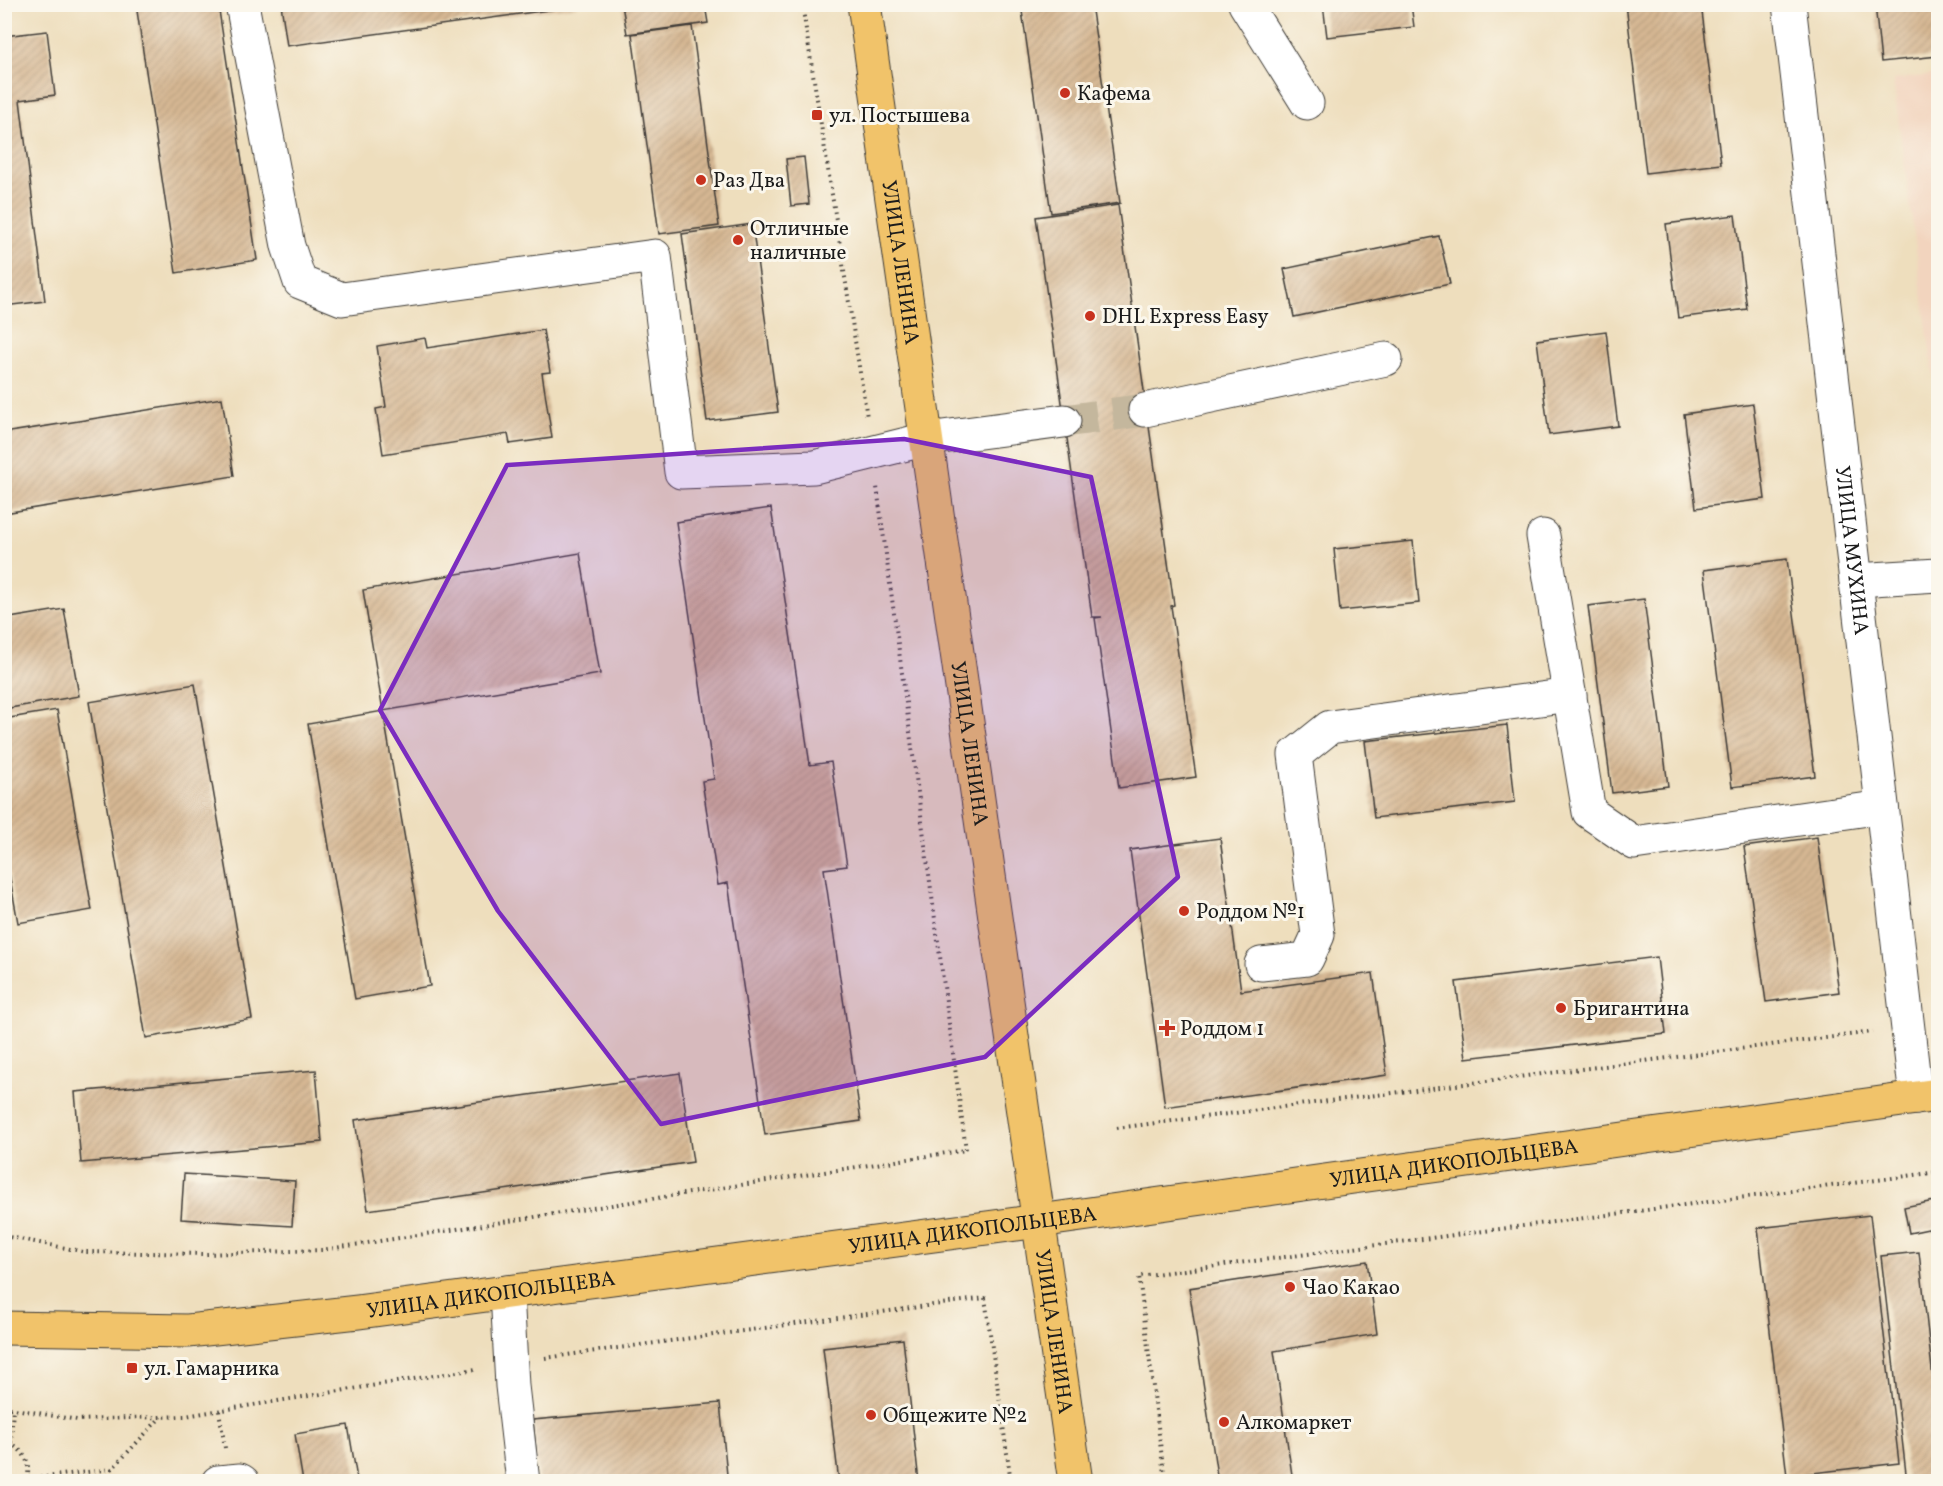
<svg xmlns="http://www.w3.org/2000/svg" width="1943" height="1486" viewBox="0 0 1943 1486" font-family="Vollkorn,serif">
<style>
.built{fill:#f2d4be}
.building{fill:url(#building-hatch)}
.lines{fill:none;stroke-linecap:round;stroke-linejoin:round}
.minor-tunnel{stroke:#c4b79d;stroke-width:33;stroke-dasharray:33 16;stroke-linecap:butt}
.minor-casing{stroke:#3c3934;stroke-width:35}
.major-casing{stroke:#3c3934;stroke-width:35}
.path{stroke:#3c3934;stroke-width:4;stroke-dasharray:1.5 4.5;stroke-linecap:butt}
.minor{stroke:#fff;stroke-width:33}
.major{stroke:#f1c36a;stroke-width:33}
.marked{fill:#7b2cbf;fill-opacity:0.2;stroke:#7b2cbf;stroke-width:4.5;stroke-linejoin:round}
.poi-dot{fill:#c8321e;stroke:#fbf7ec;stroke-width:2}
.labels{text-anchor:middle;stroke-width:6;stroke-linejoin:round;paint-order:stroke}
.poi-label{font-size:21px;fill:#1c1c1c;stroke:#fbf7ec;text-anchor:start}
.street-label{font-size:21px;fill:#1c1c1c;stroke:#fbf7ec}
</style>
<defs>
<pattern id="building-hatch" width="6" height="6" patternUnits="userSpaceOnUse" patternTransform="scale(1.5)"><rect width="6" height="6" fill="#d6b793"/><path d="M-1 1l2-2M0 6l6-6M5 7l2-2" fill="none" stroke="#b79d7e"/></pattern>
</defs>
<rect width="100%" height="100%" fill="#fbf7ec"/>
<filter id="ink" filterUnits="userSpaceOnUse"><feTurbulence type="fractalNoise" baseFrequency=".0167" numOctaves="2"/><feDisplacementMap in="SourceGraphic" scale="12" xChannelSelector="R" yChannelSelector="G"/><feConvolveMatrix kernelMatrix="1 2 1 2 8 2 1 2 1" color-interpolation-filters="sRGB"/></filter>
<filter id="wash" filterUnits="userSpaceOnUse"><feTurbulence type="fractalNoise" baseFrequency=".008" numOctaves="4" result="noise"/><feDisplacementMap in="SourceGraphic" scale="24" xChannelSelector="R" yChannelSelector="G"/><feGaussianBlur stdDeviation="1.35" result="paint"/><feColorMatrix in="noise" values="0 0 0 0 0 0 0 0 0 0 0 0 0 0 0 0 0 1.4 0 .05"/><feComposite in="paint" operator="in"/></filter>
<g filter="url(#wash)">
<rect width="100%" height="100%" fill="#eedebd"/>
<path class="built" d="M1938,74V409L1893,80Z"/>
<g id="blocks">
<path class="building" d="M136,4H218L257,260L176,273Z
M281,4H578V6L287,46Z
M1021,4H1091L1120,203L1051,213Z
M1323,4H1411L1414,27L1327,37Z
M1626,4H1701L1721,164L1646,173Z
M1875,4H1938V56L1881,62Z
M622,5H705L708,23L627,34Z
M692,26L719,226L659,234L632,34Z
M47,31L55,95L20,100L45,301L4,306V36Z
M804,157L809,204L791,206L786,159Z
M1118,205L1174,605L1171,606L1196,777L1119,788L1095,618L1102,617H1092L1036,217Z
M1735,215L1747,309L1678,318L1666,224Z
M752,224L778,412L707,421L682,234Z
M1439,236L1450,284L1294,317L1284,269Z
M543,330L550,372L542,373L552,438L510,444L508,434L383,454L376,409L386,407L377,346L425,338L427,348Z
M1606,331L1618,426L1549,435L1537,340Z
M222,398L234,476L4,513V433Z
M1753,404L1765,499L1696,508L1684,414Z
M771,508L810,765L831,762L847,866L824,869L861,1121L765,1135L728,883L718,885L702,781L714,779L676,522Z
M1413,541L1419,603L1340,611L1334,549Z
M580,553L600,674L383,711L363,590Z
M1787,559L1815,776L1732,787L1704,570Z
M1644,599L1668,786L1612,793L1588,606Z
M64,609L79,696L4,709V619Z
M195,684L252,1019L146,1038L89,702Z
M57,710L92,910L18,923L4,845V719Z
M383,711L430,986L355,999L308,724Z
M1507,725L1515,802L1374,818L1365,741Z
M1817,837L1839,992L1766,1002L1744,847Z
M1220,838L1241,991L1373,973L1387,1075L1165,1107L1130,850Z
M1657,957L1666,1034L1466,1058L1456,982Z
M316,1070L322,1142L81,1163L75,1092Z
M680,1073L693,1162L368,1210L355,1120Z
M184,1174L295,1181L292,1226L181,1219Z
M1934,1201L1938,1227L1909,1233L1904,1207Z
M1870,1215L1899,1463L1787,1476L1758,1228Z
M1919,1252L1938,1424V1482H1907L1881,1256Z
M1367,1261L1377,1334L1274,1351L1293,1482H1218L1189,1288Z
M903,1339L919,1482H839L823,1348Z
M720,1403L727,1475L658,1482H539L533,1420Z
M348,1425L357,1479L342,1482H303L295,1434Z"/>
</g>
</g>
<g filter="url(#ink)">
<use href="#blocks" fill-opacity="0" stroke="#3c3934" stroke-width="1.5"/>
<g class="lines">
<path class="minor-tunnel" d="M1064,421L1145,410"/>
<g class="minor-casing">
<g id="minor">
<path d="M242,4L288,246L300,282L342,299L655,256L681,472L814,467L927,439L1064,421"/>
<path d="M1245,4L1307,103"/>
<path id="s1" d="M1789,4L1916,1098"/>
<path d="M1145,410L1386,359"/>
<path d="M1543,536L1589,812L1634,843L1882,807"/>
<path d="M1856,580L1938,575"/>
<path d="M1261,964L1307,959L1318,935L1295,755L1330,727L1570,695"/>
<path d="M507,1292L512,1386L523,1482"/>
<path d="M218,1482L240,1480L243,1482"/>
</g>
</g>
<g class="major-casing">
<g id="major">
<path id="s2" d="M864,4L1076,1482"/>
<path id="s3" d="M4,1328L188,1331L358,1312L1039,1221L1938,1095"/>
</g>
</g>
<path class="path" d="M802,4L867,417
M1117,1128L1873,1032
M4,1236L86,1252L205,1254L322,1250L966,1150L877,487
M545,1358L985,1298L1011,1482
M4,1407L77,1420L185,1416L476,1369
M219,1411L225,1448
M4,1441C23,1448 33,1462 26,1482
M11,1443L13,1408
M28,1479L112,1469
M112,1482V1469L161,1417
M1165,1482L1139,1276L1938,1172"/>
<use href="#minor" class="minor"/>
<use href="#major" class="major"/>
</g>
</g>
<path class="marked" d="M904,439L1091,477L1178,877L985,1057L661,1124L498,911L380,710L507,465Z"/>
<g class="poi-dot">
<circle cx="1065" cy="93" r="6"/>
<rect x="811" y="109" width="12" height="12" rx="3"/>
<circle cx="701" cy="180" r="6"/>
<circle cx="738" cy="240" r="6"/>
<circle cx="1090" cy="316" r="6"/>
<circle cx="1184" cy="911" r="6"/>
<circle cx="1561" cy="1008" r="6"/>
<path d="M1164 1019h6v6h6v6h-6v6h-6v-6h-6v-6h6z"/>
<circle cx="1290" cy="1287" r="6"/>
<rect x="126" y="1362" width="12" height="12" rx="3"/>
<circle cx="871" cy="1415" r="6"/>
<circle cx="1224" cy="1422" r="6"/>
</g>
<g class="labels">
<g class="poi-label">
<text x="1077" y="100">Кафема</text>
<text x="829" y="122">ул. Постышева</text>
<text x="713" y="187">Раз Два</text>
<text x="750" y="235">Отличные<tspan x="750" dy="24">наличные</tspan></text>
<text x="1102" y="323">DHL Express Easy</text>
<text x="1196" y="918">Роддом №1</text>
<text x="1573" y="1015">Бригантина</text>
<text x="1180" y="1035">Роддом 1</text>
<text x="1302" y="1294">Чао Какао</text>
<text x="144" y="1375">ул. Гамарника</text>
<text x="883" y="1422">Общежите №2</text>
<text x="1236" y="1429">Алкомаркет</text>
</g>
<g class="street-label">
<text dy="7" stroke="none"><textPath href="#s2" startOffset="261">УЛИЦА ЛЕНИНА</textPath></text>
<text dy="7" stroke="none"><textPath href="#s1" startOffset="550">УЛИЦА МУХИНА</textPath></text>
<text dy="7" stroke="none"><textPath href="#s2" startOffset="747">УЛИЦА ЛЕНИНА</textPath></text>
<text dy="7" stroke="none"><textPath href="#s3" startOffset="1461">УЛИЦА ДИКОПОЛЬЦЕВА</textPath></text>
<text dy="7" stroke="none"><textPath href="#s3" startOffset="975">УЛИЦА ДИКОПОЛЬЦЕВА</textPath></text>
<text dy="7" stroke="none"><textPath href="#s3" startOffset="489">УЛИЦА ДИКОПОЛЬЦЕВА</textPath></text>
<text dy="7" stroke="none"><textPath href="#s2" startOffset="1341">УЛИЦА ЛЕНИНА</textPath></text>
</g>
</g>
<rect width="1943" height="1486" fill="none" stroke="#fbf7ec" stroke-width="24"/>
</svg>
